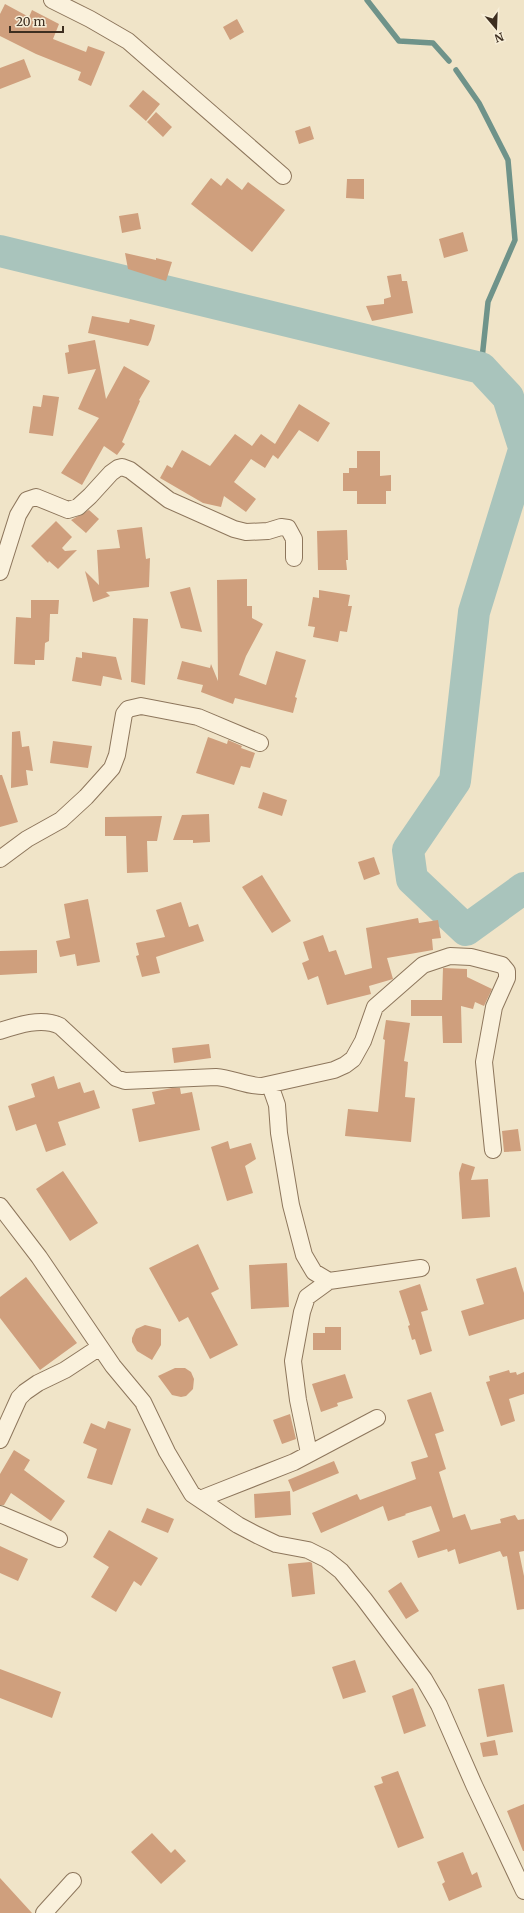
<svg xmlns="http://www.w3.org/2000/svg" width="524" height="1913" viewBox="0 0 524 1913" font-family="Merriweather,serif">
<style>
.lines{fill:none;stroke-linecap:round;stroke-linejoin:round}
.stream{stroke:#6f938a;stroke-width:5.5}
.river{stroke:#a9c4bc;stroke-width:32}
.building{fill:#cf9f7d}
.street-casing{stroke:#8d765c;stroke-width:18}
.street{stroke:#faf1dc;stroke-width:16}
</style>
<rect width="100%" height="100%" fill="#f0e4c8"/>
<g class="lines">
<path class="stream" d="M367,0L399,41L433,43L449,61
M456,70L479,103L508,160L515,240L488,302L481,368"/>
<path class="river" d="M0,251L481,368L508,397L524,447
M524,450L474,612L455,781L408,850L412,879L466,930L524,888"/>
</g>
<path class="building" d="M5,4L29,17L32,10L59,24L53,39L86,52L88,46L105,52L91,86L78,80L81,72L36,54L0,36V14Z
M237,19L244,32L230,40L223,27Z
M24,59L31,77L0,89V68Z
M143,90L160,104L146,121L129,106Z
M156,112L172,127L163,137L147,122Z
M310,126L314,139L299,144L295,131Z
M211,178L221,186L227,178L242,190L248,182L285,210L252,252L191,204Z
M347,179H364V199L346,198Z
M138,213L141,229L122,233L119,216Z
M463,232L468,251L444,258L439,239Z
M125,253L156,260V258L172,262L166,281L128,269Z
M401,274L402,281H407L413,313L372,321L366,306L384,304V299L391,297L387,276Z
M92,316L129,323L130,319L155,325L151,340L148,346L88,333Z
M95,340L106,399L124,366L150,381L139,400L140,401L122,442L125,444L117,455L104,446L82,485L61,473L99,418L78,409L96,369L68,374L65,353L69,352L68,345Z
M43,395L59,397L53,436L29,433L33,406L41,407Z
M299,404L330,423L318,442L299,430L278,459L273,455L265,468L251,459L234,482L256,499L246,512L224,496L221,507L203,503L160,478L167,465L172,468L182,450L210,466L235,434L252,446L261,434L275,444Z
M357,451H380V476L391,475V491H386V504H357V491H343V473H349V468H357Z
M89,510L99,519L86,533L71,520Z
M56,521L72,537L62,548L65,551L77,550L58,569L49,561L48,563L31,546Z
M142,527L146,559L150,558L149,587L106,592L110,596L93,602L85,571L99,585L97,550L120,548L117,530Z
M347,530L348,560H346L347,570H318L317,531Z
M247,579V606H252V618L263,624L246,656L239,675L266,685L276,651L306,660L295,697L297,698L293,713L235,698L233,704L201,692L203,685L177,679L182,661L210,668L211,664L218,681L217,580Z
M190,587L202,632L181,628L170,592Z
M319,590L350,595L348,606H352L347,632L340,631L338,642L313,637L315,627L308,626L313,597L319,598Z
M31,600H59L58,614H50L49,641L45,643L44,660H35V665L14,664L16,617L31,618Z
M133,618L148,619L145,685L131,682Z
M82,652L116,657L122,680L103,676L101,686L72,681L76,657L82,658Z
M20,731L22,747L29,746L33,771L26,770L28,785L11,788L12,732Z
M208,737L227,744L228,740L242,746L241,748L255,753L250,768L241,766L234,785L196,773Z
M53,741L92,746L88,768L50,763Z
M0,775H2L18,822L0,827Z
M263,792L287,800L282,816L258,808Z
M209,814L210,842L193,843V840H173L182,815Z
M162,816L157,841H147L148,872L127,873L126,836H105V817Z
M374,857L380,874L364,880L358,862Z
M262,875L291,921L272,933L242,887Z
M88,899L100,962L77,966L75,954L60,957L56,941L70,938L64,904Z
M181,902L189,927L198,924L204,941L156,957L160,973L142,977L136,956L139,955L136,943L165,937L156,910Z
M418,918L419,923L438,920L441,938L432,939L433,950L387,958L393,979L369,986L371,994L327,1005L318,976L308,980L302,963L309,960L303,942L323,935L329,952L336,950L345,975L372,968L366,928Z
M37,950V973L0,975V951Z
M443,968L467,969V977L492,989L484,1006L475,1002L473,1009L461,1006L462,1043H443L442,1016H411V1000H442Z
M386,1020L410,1023L404,1061L408,1062L405,1097L415,1098L411,1142L345,1136L348,1109L378,1112L385,1040L383,1039Z
M209,1044L211,1058L174,1063L172,1048Z
M54,1076L58,1089L80,1082L84,1093L94,1090L100,1108L58,1122L66,1145L46,1152L36,1124L16,1131L8,1106L35,1097L31,1084Z
M172,1088H180L181,1094L192,1092L200,1130L139,1142L132,1109L155,1104L152,1092Z
M518,1129L521,1151L504,1152L502,1131Z
M228,1141L230,1149L251,1143L256,1159L245,1166L253,1193L227,1201L211,1147Z
M462,1163L475,1167L471,1180L488,1179L490,1217L462,1219L459,1173Z
M63,1171L98,1223L70,1241L36,1189Z
M198,1244L219,1289L211,1293L238,1345L210,1359L188,1317L179,1322L149,1268Z
M287,1263L289,1307L251,1309L249,1265Z
M516,1267L524,1293V1319L469,1336L461,1311L484,1304L476,1279Z
M26,1277L77,1343L40,1370L0,1318V1297Z
M420,1284L428,1310L421,1312L432,1351L420,1355L415,1339L412,1340L408,1326L410,1325L399,1291Z
M145,1325L161,1329V1345L152,1360L137,1351L132,1342V1338L136,1329Z
M325,1327H341V1350H313V1333H325Z
M175,1368H185L191,1372L194,1379L193,1389L186,1396L181,1397L172,1395L158,1376Z
M509,1370L510,1373L516,1372L517,1375L524,1372V1394L509,1399L515,1421L501,1426L486,1382L490,1381L489,1376Z
M345,1374L353,1398L337,1403L338,1406L321,1412L312,1384Z
M431,1392L444,1431L435,1434L446,1469L439,1472L453,1518L465,1514L471,1530L501,1523L500,1519L515,1515L518,1520L524,1519V1551L519,1552L524,1576V1609L517,1610L507,1556L503,1557L500,1551L459,1564L455,1549L448,1552L447,1549L418,1558L412,1541L440,1531L431,1506L405,1514L406,1515L388,1521L383,1506L321,1533L312,1513L357,1494L360,1500L416,1479L411,1462L428,1457L407,1400Z
M290,1414L296,1439L282,1444L273,1420Z
M108,1421L131,1429L112,1485L87,1478L97,1449L83,1443L91,1423L105,1429Z
M14,1450L30,1460L24,1470L65,1501L51,1521L11,1493L4,1505H0V1474Z
M334,1461L339,1473L293,1492L288,1480Z
M290,1491L291,1515L255,1518L254,1494Z
M147,1508L174,1519L168,1533L141,1522Z
M109,1530L158,1558L141,1586L134,1581L116,1612L91,1597L109,1567L93,1557Z
M0,1546L28,1559L18,1581L0,1573Z
M310,1562L312,1563L315,1594L292,1597L288,1564Z
M401,1582L419,1611L406,1619L388,1591Z
M355,1660L366,1692L343,1699L332,1667Z
M0,1669L61,1692L52,1718L0,1698Z
M504,1684L513,1732L487,1737L478,1689Z
M413,1688L426,1726L404,1734L392,1696Z
M495,1740L498,1755L483,1757L480,1743Z
M398,1771L424,1838L398,1848L374,1786L383,1783L381,1777Z
M524,1804V1851H523L507,1811Z
M152,1833L171,1853L175,1849L186,1861L161,1884L131,1852Z
M463,1852L472,1875L477,1872L482,1887L449,1901L442,1884L445,1882L437,1862Z
M0,1878L32,1913H0Z"/>
<g class="lines">
<g class="street-casing">
<path id="street" d="M52,0L90,19L128,41L283,176
M0,572L18,515L27,500L36,497L68,510L78,507L90,496L111,473L118,468L122,467L130,470L169,500L234,529L246,532L268,531L281,527L288,528L294,539V558
M0,859L27,839L61,820L86,797L104,777L112,768L117,755L124,714L128,709L141,706L198,717L260,743
M0,1031C18,1025 42,1017 60,1026L116,1078L125,1081L216,1077C232,1078 246,1086 262,1086L334,1070L345,1065L353,1059L363,1041L375,1007L423,965L450,956L471,957L502,965L507,971V978L494,1007L484,1062L493,1150
M270,1085L277,1105L279,1133L291,1205L304,1255L314,1272L329,1281L421,1268
M0,1206L39,1257L113,1366L143,1402L167,1452L192,1494L238,1525L257,1535L276,1544L308,1550L326,1559L341,1571L364,1599L424,1679L439,1705L474,1785L524,1891
M0,1440L19,1398L25,1392L38,1383L65,1370L100,1347
M309,1453L298,1400L293,1361L302,1312L307,1297L329,1281
M200,1499L294,1462L377,1418
M0,1514L59,1539
M44,1913L73,1881"/>
</g>
<use href="#street" class="street"/>
</g>
<g transform="translate(496 28) rotate(161)" stroke="#f7eed8" stroke-width="3" paint-order="stroke">
<path d="M0-3L7 15L0 10L-7 15Z" fill="#3d2e20"/>
<text y="-6" font-size="11" font-weight="bold" text-anchor="middle" fill="#3d2e20">N</text>
</g>
<path d="M10 26v6h53v-6" fill="none" stroke="#3d2e20" stroke-width="2"/>
<text x="16" y="26" font-size="12" fill="#3d2e20" stroke="#f7eed8" stroke-width="3" paint-order="stroke">20 m</text>
</svg>
